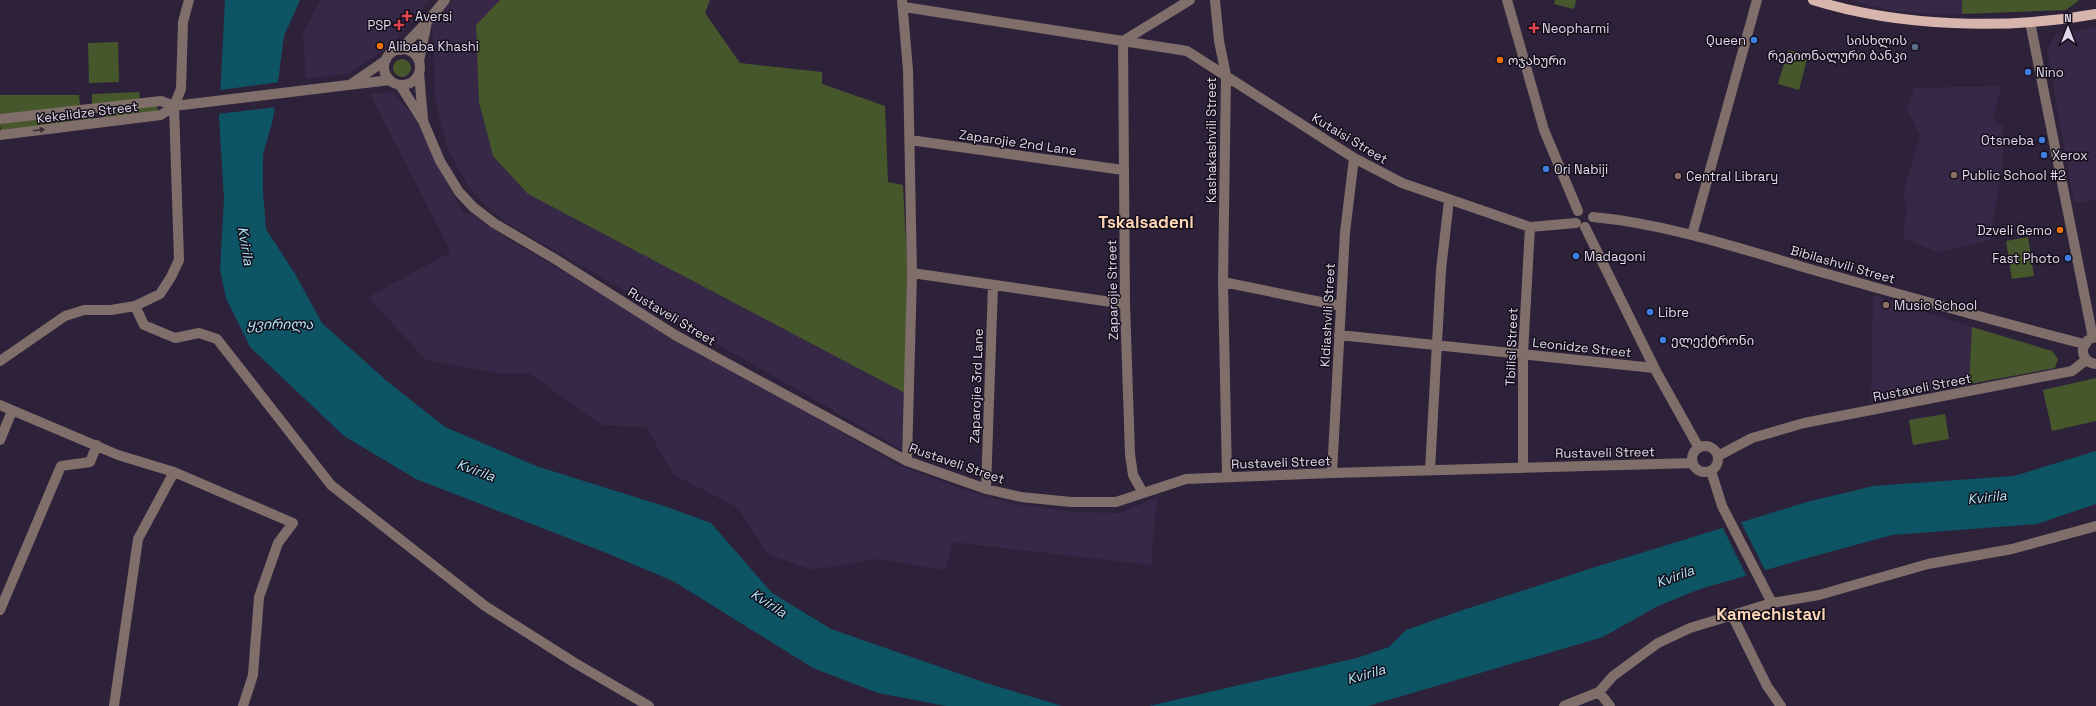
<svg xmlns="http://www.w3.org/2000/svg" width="2096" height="706" viewBox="0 0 2096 706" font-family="'Space Grotesk','Noto Sans Georgian',sans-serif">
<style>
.built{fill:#372847}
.green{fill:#46582b}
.water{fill:#0d5464}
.pier{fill:#2e223b}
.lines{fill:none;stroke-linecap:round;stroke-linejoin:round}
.minor{stroke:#7f6e6a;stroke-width:10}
.major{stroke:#d7b5ad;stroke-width:10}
.oneway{fill:#393036}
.health-dot{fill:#e0444e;stroke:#130e1a;stroke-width:1.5}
.shop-dot{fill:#3f7fe0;stroke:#130e1a;stroke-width:1.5}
.food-dot{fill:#e8710a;stroke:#130e1a;stroke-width:1.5}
.service-dot{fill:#5c6f8a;stroke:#130e1a;stroke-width:1.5}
.education-dot{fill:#8d6e63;stroke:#130e1a;stroke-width:1.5}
.labels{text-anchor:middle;stroke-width:3;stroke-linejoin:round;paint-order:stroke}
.poi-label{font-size:13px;fill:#e1d9ea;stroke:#130e1a;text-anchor:start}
.street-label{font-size:13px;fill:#e1d9ea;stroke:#130e1a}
.water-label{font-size:14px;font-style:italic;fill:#b0e4f5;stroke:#130e1a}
.district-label{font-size:17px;font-weight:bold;fill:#fdd6b7;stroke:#130e1a}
</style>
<rect width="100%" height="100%" fill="#2e223b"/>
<path class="built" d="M320,0H430L391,46L348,74L306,79L303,34Z
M452,0H500L476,25L479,102L493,156L528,194L905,393L902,450L507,223L482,202L466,183L448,149L436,105L432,25Z
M1847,0H1962V14H1927L1888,10Z
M2096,27V200L2074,203L2047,50L2056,34Z
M2001,86L1993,120L2003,127V158L1990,240L1938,252L1903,238L1907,209L1903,193L1920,135L1907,109L1914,88Z
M393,92L416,119L436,163L465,215L473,213L511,241L896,464L964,490L1015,504L1075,512L1120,513L1157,497L1151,565L952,542L946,570L878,559L812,570L768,554L737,507L674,475L646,427L602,425L530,374L498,373L426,360L368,297L451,252L370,94Z
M1873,295L1972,327L1969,384L1871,403Z"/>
<path class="green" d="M500,0H710L705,13L740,63L822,72V84L885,106L888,182L903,185L907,261L905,393L528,194L493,156L479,102L476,25Z
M1555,0H1576L1574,9L1554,4Z
M1962,0H2078V1L2066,10L1962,14Z
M118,42L119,82L89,83L88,43Z
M1788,50L1808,55L1799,90L1778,84Z
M393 68a9 9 0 1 1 18 0a9 9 0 1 1-18 0Z
M139,92L140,100L92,105V94Z
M0,95H79L80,106L0,115Z
M157,105L158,112L103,118V111Z
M91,113L92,120L1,130L0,124Z
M2028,237L2034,276L2012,279L2006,241Z
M1972,327L2052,351L2058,359L2055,368L1969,384Z
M2096,378V421L2052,431L2043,390Z
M1945,414L1949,439L1913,445L1909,420Z"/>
<path class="water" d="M225,0H300L284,36L273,119L263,155V192L266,229L295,274L322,323L388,382L445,427L536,466L667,507L711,523L772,593L831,629L986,683L1062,706H946L878,693L813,668L673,581L604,552L416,479L344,436L250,347L226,298L220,270L224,198L219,117Z
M2096,451V504L2037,524L1892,535L1804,559L1700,589L1658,606L1603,637L1368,706H1149L1357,658L1389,647L1406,630L1460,611L1592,568L1807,502L1873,486L2014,476Z"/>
<path class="pier" d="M280,82L277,107L217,114L219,90Z
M1740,520L1766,572L1747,577L1722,526Z"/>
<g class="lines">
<path class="minor" d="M902,0L908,70L912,273L907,461
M1215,0L1219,41L1226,75L1223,282L1227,477
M1507,0L1544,130L1578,211
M904,7L1187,51L1354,158L1402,183L1530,227L1576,223
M2030,22L2093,338
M384 67a18 18 0 1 1 36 0a18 18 0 1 1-36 0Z
M400,50L427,22L445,0
M419,61L427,22
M419,73L423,119
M351,84L386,60
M400,85L423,121L440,161L459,192L473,207L494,223L555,259L675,335L907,461L986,489L1021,497L1071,502H1116L1186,479L1332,473L1693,463
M0,119L161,101L174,106
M0,135L161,115L174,106L390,80
M910,140L1123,170
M1593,217C1667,224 1739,248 1810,269C1901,295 1992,320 2084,344
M1585,227L1657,373L1699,448
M1692,235L1757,0
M912,273L1125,304
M1223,282L1341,306
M135,306L144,325L175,338L199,333L217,339L331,485L485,606L575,663L649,706
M1339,335L1654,368
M2088,340L2083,348C2082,357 2087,363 2096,364
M0,361L65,316L84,310H111L135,306L160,294L171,277L179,260L174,106L181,89L183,22L189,0
M0,405L118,455L174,472L293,523L278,543L259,597L253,675L243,706
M0,440L12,411
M1692 459a13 13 0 1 1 26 0a13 13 0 1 1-26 0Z
M1718,456L1752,438L1804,423L2072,371L2086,360
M1523,467V354L1530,227
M1430,470L1441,270L1449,200
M1332,473L1345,232L1354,158
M986,489L993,285
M1143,493L1133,475L1130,454L1125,304L1123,41L1190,0
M1772,603L1819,595L1928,564L2012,549L2096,526
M0,610L61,466L90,462L97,445
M1732,615L1767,686L1781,706
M1599,692L1610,706
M114,706L138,539L174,472
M1564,706L1599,692L1613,676L1658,643L1690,628L1772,603L1722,506L1711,471"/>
<path class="major" d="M1813,0C1899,27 2007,30 2096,14"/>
</g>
<defs><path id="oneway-solid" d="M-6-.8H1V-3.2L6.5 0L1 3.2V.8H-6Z"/></defs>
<use class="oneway" href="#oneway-solid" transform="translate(39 130) rotate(-7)"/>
<g class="health-dot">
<path d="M405 10h4v4h4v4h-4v4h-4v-4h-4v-4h4z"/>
<path d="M397 19h4v4h4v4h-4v4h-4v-4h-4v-4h4z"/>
<path d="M1532 22h4v4h4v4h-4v4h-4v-4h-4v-4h4z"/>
</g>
<g class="shop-dot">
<circle cx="1754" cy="40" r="4"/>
<circle cx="2028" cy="72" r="4"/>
<circle cx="2042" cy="140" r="4"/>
<circle cx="2044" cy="155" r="4"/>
<circle cx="1546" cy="169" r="4"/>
<circle cx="1576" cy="256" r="4"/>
<circle cx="2068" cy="258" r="4"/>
<circle cx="1650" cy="312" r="4"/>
<circle cx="1663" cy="340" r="4"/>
</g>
<g class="food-dot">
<circle cx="380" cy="46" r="4"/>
<circle cx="1500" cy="60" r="4"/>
<circle cx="2060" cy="230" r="4"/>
</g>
<circle class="service-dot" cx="1915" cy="47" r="4"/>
<g class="education-dot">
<circle cx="1954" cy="175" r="4"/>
<circle cx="1678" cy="176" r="4"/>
<circle cx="1886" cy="305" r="4"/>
</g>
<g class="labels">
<g class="poi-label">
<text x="415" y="21">Aversi</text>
<text x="391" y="30" text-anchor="end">PSP</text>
<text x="1542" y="33">Neopharmi</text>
<text x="1746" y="45" text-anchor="end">Queen</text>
<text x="1907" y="45" text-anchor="end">სისხლის<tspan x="1907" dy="15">რეგიონალური ბანკი</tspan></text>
<text x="388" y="51">Alibaba Khashi</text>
<text x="1508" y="65">ოჯახური</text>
<text x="2036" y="77">Nino</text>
<text x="2034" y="145" text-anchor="end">Otsneba</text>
<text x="2052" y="160">Xerox</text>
<text x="1554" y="174">Ori Nabiji</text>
<text x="1962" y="180">Public School #2</text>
<text x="1686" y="181">Central Library</text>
<text x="2052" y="235" text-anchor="end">Dzveli Gemo</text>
<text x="1584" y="261">Madagoni</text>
<text x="2060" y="263" text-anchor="end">Fast Photo</text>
<text x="1894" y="310">Music School</text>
<text x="1658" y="317">Libre</text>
<text x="1671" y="345">ელექტრონი</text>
</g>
<g class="street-label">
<text transform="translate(87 112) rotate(-7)" y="5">Kekelidze Street</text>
<text transform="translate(1350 138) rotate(31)" y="5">Kutaisi Street</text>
<text transform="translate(1211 140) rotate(-90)" y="5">Kashakashvili Street</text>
<text transform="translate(1018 142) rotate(8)" y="5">Zaparojie 2nd Lane</text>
<text transform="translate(1843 264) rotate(16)" y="5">Bibilashvili Street</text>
<text transform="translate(1112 290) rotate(-91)" y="5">Zaparojie Street</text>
<text transform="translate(1327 315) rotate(-87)" y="5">Kldiashvili Street</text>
<text transform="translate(672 316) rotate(31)" y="5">Rustaveli Street</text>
<text transform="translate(1511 347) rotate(-88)" y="5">Tbilisi Street</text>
<text transform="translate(1582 347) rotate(6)" y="5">Leonidze Street</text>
<text transform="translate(976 386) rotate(-88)" y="5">Zaparojie 3rd Lane</text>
<text transform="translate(1922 387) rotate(-11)" y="5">Rustaveli Street</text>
<text transform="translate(1605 452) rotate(-1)" y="5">Rustaveli Street</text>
<text transform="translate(1281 462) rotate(-2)" y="5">Rustaveli Street</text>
<text transform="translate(957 463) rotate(19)" y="5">Rustaveli Street</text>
</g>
<g class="water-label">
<text transform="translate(246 246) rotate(80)" y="5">Kvirila</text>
<text x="280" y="329">ყვირილა</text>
<text transform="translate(476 470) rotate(20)" y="5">Kvirila</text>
<text transform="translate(1987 497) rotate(-6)" y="5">Kvirila</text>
<text transform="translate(1675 576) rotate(-20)" y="5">Kvirila</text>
<text transform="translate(769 603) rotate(33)" y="5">Kvirila</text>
<text transform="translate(1366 674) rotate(-16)" y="5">Kvirila</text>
</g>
<g class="district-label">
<text x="1146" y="228">Tskalsadeni</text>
<text x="1771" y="620">Kamechistavi</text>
</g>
</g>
<g transform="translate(2068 28)" stroke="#130e1a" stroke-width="3" paint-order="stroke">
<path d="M0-3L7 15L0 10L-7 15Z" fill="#e1d9ea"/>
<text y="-6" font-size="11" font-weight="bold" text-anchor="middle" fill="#e1d9ea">N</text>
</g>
</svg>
